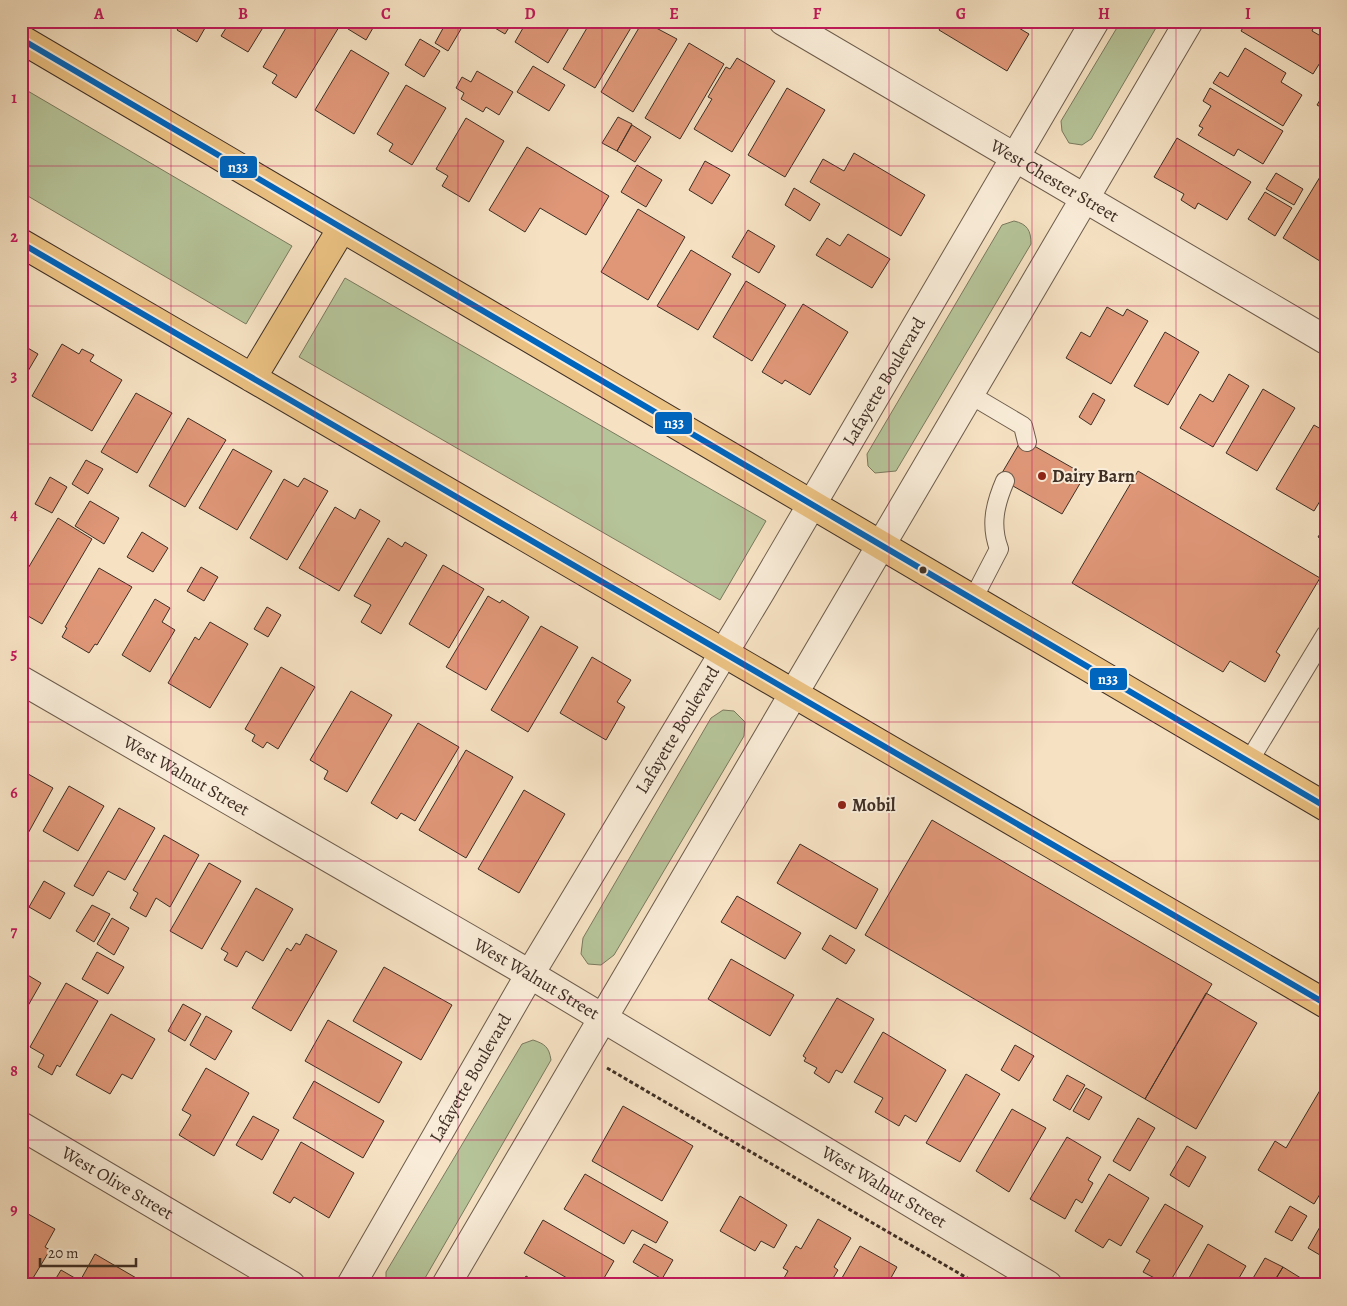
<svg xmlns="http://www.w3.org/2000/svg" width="1347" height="1306" viewBox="0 0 1347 1306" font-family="Alegreya,serif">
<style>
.green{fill:#b6c499;stroke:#7a7a5f}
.building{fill:#df9778;stroke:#3f2f25}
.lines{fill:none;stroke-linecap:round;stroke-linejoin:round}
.lane-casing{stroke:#6d5c4c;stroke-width:20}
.street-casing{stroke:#6d5c4c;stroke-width:30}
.highway-casing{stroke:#3f2f25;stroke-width:30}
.path{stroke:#3f2f25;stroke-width:3;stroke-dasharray:4 2.5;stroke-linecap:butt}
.lane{stroke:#f9ecd8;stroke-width:18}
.street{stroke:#f9ecd8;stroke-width:28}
.highway{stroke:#ebc182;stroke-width:28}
.bus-1-casing{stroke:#f9ecd8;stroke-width:10}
.bus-1{stroke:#0065bd;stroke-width:6}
.grid{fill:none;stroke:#c2185b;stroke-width:1;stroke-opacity:0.55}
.poi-dot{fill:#8f2418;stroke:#f9ecd8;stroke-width:2}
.bus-dot{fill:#3f2f25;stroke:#f9ecd8;stroke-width:2}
.labels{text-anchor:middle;stroke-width:4;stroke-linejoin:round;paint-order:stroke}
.street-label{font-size:18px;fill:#3f2f25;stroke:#f9ecd8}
.poi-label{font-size:18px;font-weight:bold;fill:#3f2f25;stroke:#f9ecd8;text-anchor:start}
.line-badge{stroke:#f9ecd8;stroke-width:2}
.badge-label{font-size:14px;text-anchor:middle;font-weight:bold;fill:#fff}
.neatline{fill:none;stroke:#c2185b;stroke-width:2}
.grid-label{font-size:16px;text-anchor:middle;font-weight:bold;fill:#c2185b}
</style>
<rect width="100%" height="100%" fill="#f6e2c3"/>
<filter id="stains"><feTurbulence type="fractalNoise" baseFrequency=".004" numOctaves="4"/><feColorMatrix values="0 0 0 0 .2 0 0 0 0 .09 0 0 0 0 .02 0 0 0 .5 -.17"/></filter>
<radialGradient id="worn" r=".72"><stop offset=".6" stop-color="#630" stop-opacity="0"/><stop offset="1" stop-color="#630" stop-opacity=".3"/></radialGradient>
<path class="green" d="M1121,21H1160L1091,139L1082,145L1069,143L1062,131L1061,121Z
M21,87L292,246L246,324L21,192Z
M1014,221C1027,224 1031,230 1031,244L896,471L875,473L868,466L867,454L1002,225Z
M345,278L766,521L720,600L299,357Z
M723,710L734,711L745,722L744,736L614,955L601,965L588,964L581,954L583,938L711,718Z
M533,1040C545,1044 549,1047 551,1060L421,1285H386V1272L522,1044Z"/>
<path class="building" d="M183,21H209L197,42L177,30Z
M215,21H267L248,52L221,36L226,28Z
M290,21H300L310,27L313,21H328L339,27L296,98L272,83L277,75L263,67Z
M353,21H377L366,40L348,29Z
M447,21L461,29L448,51L435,43Z
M483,21H513L505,34Z
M527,21H573L548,63L515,42Z
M591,21H635L595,88L563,69Z
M643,21L677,39L633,112L601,92Z
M944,21H1007L1029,34L1007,71L939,30Z
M1247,21L1256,27L1259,21H1316L1312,31L1326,39V53L1313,74L1241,31Z
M420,39L440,51L424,77L405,65Z
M689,43L724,64L680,139L645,118Z
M1245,48L1286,73L1281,82L1302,95L1283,126L1213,83L1220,72L1228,77Z
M351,50L389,73L354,134L315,110Z
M737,58L775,81L732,152L694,129L712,99L708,97L726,67L730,69Z
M533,66L565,85L549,111L517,92Z
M477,71L513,92L499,115L486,107L483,112L461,99L464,93L456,88L462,77L471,82Z
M406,85L446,108L412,165L389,151L393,144L377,134Z
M787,88L825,110L785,177L748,155Z
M1210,88L1283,131L1263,164L1238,149L1234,156L1198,135L1203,128L1199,126L1211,106L1203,101Z
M1326,90V110L1317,105Z
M618,117L632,124L617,151L602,143Z
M466,118L504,141L469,202L442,186L448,176L436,169Z
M632,125L651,137L635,162L617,151Z
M1177,138L1251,182L1227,220L1198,203L1195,209L1181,200L1184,194L1154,177Z
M527,147L609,196L586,235L540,208L525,232L489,210Z
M854,153L925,195L901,236L810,182L823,159L844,171Z
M705,161L730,175L712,204L689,190Z
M637,165L662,180L646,207L621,192Z
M1326,167V259L1323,263L1283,238Z
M1276,173L1303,189L1294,205L1266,189Z
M794,188L820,204L810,221L785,205Z
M1265,192L1292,208L1275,236L1248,219Z
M638,209L685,237L648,300L601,272Z
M748,230L775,246L759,273L732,257Z
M848,234L890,259L872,288L816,255L827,238L840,246Z
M691,250L731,274L698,330L657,306Z
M746,281L786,305L752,361L713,337Z
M803,304L848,332L810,395L785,380L782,384L762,372Z
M1107,307L1123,316L1127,309L1148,321L1111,384L1066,358L1081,332L1090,337Z
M1165,332L1199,352L1168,405L1134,386Z
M21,344L38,354L21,383Z
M62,344L79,354L82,349L94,355L90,361L122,380L92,431L32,396Z
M1229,374L1249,386L1213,447L1180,428L1200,394L1213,402Z
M1263,389L1295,408L1257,471L1226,453Z
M136,393L172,413L137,473L101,452Z
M1093,393L1105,400L1091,425L1079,417Z
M188,418L226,440L185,507L149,486Z
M1314,425L1326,432V491L1314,511L1276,489Z
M1022,439L1085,475L1062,514L999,478Z
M233,449L272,471L237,530L199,508Z
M86,460L103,469L88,494L72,484Z
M1138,471L1320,578L1276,652L1280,655L1265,682L1230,661L1223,672L1072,583Z
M50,477L67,487L52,513L35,504Z
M304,478L328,491L287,560L250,538L284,479L298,487Z
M90,501L119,518L104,544L75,526Z
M335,507L355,519L360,509L380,521L339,591L299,568Z
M58,518L92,539L42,624L21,612V580Z
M1326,524V542L1318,537Z
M21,525L29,530L21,542Z
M142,532L168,548L153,572L127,557Z
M388,538L402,547L405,542L427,555L381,634L361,622L371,605L354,596Z
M443,565L484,589L449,648L409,624Z
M201,567L218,577L204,601L187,591Z
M99,568L132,587L97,645L95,644L89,653L62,637L67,628L65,627Z
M488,596L500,603L502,600L529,617L486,690L446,667Z
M155,599L170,608L162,622L175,630L150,672L122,655Z
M267,607L281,615L268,637L254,629Z
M210,622L248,644L210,708L168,683L195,637L199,640Z
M541,626L578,647L528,732L491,710Z
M592,657L631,680L617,702L625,707L606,740L560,713Z
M281,667L315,687L278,749L267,742L263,748L252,741L255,735L245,729Z
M351,691L392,715L347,792L324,779L328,771L310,760Z
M418,723L459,747L415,821L401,813L397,819L371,803Z
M466,750L513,777L466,858L419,830Z
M21,770L53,788L26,837L21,834Z
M69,786L104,806L78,851L43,831Z
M524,790L565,814L519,893L478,869Z
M119,808L155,828L125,880L108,871L93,896L74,886Z
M932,820L1212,984L1145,1099L865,935Z
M164,835L199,855L170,907L156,898L146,917L130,908L138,893L133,890Z
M800,844L878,889L856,929L777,883Z
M209,863L241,881L202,949L170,931Z
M44,881L65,893L50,919L29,907Z
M256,888L293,909L263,961L246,951L237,967L224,960L228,953L221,949Z
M737,896L801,933L785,959L721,922Z
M92,905L110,914L94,942L76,931Z
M112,918L129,928L114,955L97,944Z
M306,934L337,951L291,1031L252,1008L287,948L291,951L296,943L300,945Z
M830,935L855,950L846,964L822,949Z
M97,952L124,967L108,994L82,979Z
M731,959L794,995L770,1036L708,999Z
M384,967L452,1005L421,1060L353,1021Z
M21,971L41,983L21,1018Z
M66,983L98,1001L60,1067L57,1065L52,1075L38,1067L44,1055L30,1047Z
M1206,993L1257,1023L1196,1129L1145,1099Z
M837,998L874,1019L842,1073L836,1070L829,1083L814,1073L817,1068L804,1061L806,1058L803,1056Z
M183,1004L201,1014L185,1041L168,1031Z
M111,1014L155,1039L132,1079L122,1074L110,1094L76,1075Z
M206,1016L232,1031L215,1060L190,1045Z
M328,1020L402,1062L379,1103L305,1061Z
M883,1032L946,1070L916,1122L905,1115L899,1126L875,1112L883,1098L854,1082Z
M1015,1045L1034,1056L1019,1081L1001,1070Z
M206,1068L249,1093L214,1156L179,1135L191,1115L182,1110Z
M966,1074L1000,1094L960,1162L926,1143Z
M1067,1075L1085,1085L1070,1110L1053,1100Z
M1326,1080V1184L1314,1204L1258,1170L1275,1141L1286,1148Z
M314,1081L384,1121L363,1158L293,1118Z
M1086,1088L1102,1097L1089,1120L1073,1111Z
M623,1106L693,1146L662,1201L592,1161Z
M1012,1109L1046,1128L1009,1192L976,1171Z
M253,1116L279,1130L262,1160L236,1145Z
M1138,1118L1155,1128L1130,1171L1113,1161Z
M1067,1137L1101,1157L1088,1180L1093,1183L1082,1203L1076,1199L1065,1219L1030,1199Z
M301,1142L354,1173L329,1218L294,1197L290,1203L273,1193Z
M1187,1146L1206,1157L1189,1187L1170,1175Z
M585,1174L668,1222L656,1243L632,1230L624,1244L564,1209Z
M1109,1174L1149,1198L1121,1246L1109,1239L1103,1248L1075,1231Z
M740,1196L787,1225L774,1248L761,1241L755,1251L720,1231Z
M1165,1204L1203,1226L1168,1285L1143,1272L1150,1260L1136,1252Z
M1290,1206L1307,1216L1292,1241L1275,1232Z
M21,1210L55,1229L45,1247L50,1250L30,1283L21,1278Z
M818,1219L851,1238L834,1267L838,1270L829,1285H780L788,1271L783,1268L796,1246L801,1249Z
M543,1220L614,1261L600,1285H579L524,1253Z
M1321,1225L1326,1228L1325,1258L1308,1248Z
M644,1244L673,1260L662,1279L633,1262Z
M1208,1244L1246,1266L1235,1285H1185Z
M860,1246L897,1267L887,1285H838Z
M95,1254L138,1279L134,1285H52L61,1270L80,1281Z
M1265,1258L1283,1267L1272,1285H1249Z
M1283,1267L1304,1280L1301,1285H1272Z
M1326,1271V1285H1317Z
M526,1276L541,1285H521Z
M912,1278L924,1285H909Z"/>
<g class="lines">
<g class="lane-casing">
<path id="lane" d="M969,394L1023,426L1027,442
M973,599L999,549C990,525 995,504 1005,481
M1249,761L1326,634"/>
</g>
<g class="street-casing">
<g id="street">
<path id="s1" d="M783,21L1326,340"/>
<path id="s2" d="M21,680L516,966L1048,1285"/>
<path id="s3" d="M21,1126L291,1285"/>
<path id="s4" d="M351,1285L530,974L761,591L1095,21"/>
<path d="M446,1285L1189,21"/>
</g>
</g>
<g class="highway-casing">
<path id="highway" d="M21,39L1326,807
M21,243L1326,1004
M252,378L342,228"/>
</g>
<path class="path" d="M607,1068L979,1285"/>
<use href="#lane" class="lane"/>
<use href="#street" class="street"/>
<use href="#highway" class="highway"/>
<g class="bus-1-casing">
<path id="bus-1" d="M21,39L1326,807
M21,243L1326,1004"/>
</g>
<use href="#bus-1" class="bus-1"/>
</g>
<path class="grid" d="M171,21V1285M315,21V1285M458,21V1285M602,21V1285M745,21V1285M889,21V1285M1032,21V1285M1176,21V1285M21,166H1326M21,306H1326M21,444H1326M21,584H1326M21,722H1326M21,861H1326M21,1000H1326M21,1140H1326"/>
<g class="poi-dot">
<circle cx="1042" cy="476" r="5"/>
<circle cx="842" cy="805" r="5"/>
</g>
<circle class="bus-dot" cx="923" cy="570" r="4.5"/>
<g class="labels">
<g class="street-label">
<text dy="6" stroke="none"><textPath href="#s1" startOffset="315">West Chester Street</textPath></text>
<text dy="6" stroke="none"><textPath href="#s4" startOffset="1049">Lafayette Boulevard</textPath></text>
<text dy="6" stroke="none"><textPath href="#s4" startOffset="644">Lafayette Boulevard</textPath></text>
<text dy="6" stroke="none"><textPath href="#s2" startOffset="191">West Walnut Street</textPath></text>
<text dy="6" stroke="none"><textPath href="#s2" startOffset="596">West Walnut Street</textPath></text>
<text dy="6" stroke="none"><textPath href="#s4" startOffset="239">Lafayette Boulevard</textPath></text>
<text dy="6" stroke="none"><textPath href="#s3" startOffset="112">West Olive Street</textPath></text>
<text dy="6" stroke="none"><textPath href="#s2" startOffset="1001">West Walnut Street</textPath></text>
</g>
<g class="poi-label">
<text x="1052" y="482">Dairy Barn</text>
<text x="852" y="811">Mobil</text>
</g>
</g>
<g class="line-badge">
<rect x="219" y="155" width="39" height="24" rx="5" fill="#0065bd"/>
<rect x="654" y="411" width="39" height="24" rx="5" fill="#0065bd"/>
<rect x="1089" y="667" width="39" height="24" rx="5" fill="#0065bd"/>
</g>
<g class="badge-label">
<text x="238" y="172">n33</text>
<text x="674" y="428">n33</text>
<text x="1108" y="684">n33</text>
</g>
<rect width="1347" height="1306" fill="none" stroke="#f6e2c3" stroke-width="55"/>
<path d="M40 1258v8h96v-8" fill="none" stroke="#3f2f25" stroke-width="2.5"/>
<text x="48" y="1258" font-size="15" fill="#3f2f25" stroke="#f9ecd8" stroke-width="4" paint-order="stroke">20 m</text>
<rect x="28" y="28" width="1292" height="1250" class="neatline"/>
<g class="grid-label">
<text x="99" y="19">A</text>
<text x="243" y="19">B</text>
<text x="386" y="19">C</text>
<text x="530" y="19">D</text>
<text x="674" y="19">E</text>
<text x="817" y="19">F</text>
<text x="961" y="19">G</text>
<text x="1104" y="19">H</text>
<text x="1248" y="19">I</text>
<text x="14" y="103">1</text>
<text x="14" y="242">2</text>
<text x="14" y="381">3</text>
<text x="14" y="520">4</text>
<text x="14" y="659">5</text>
<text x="14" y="798">6</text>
<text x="14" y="937">7</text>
<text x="14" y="1076">8</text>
<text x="14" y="1215">9</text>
</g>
<rect width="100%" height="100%" filter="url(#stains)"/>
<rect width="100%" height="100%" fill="url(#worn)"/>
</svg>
